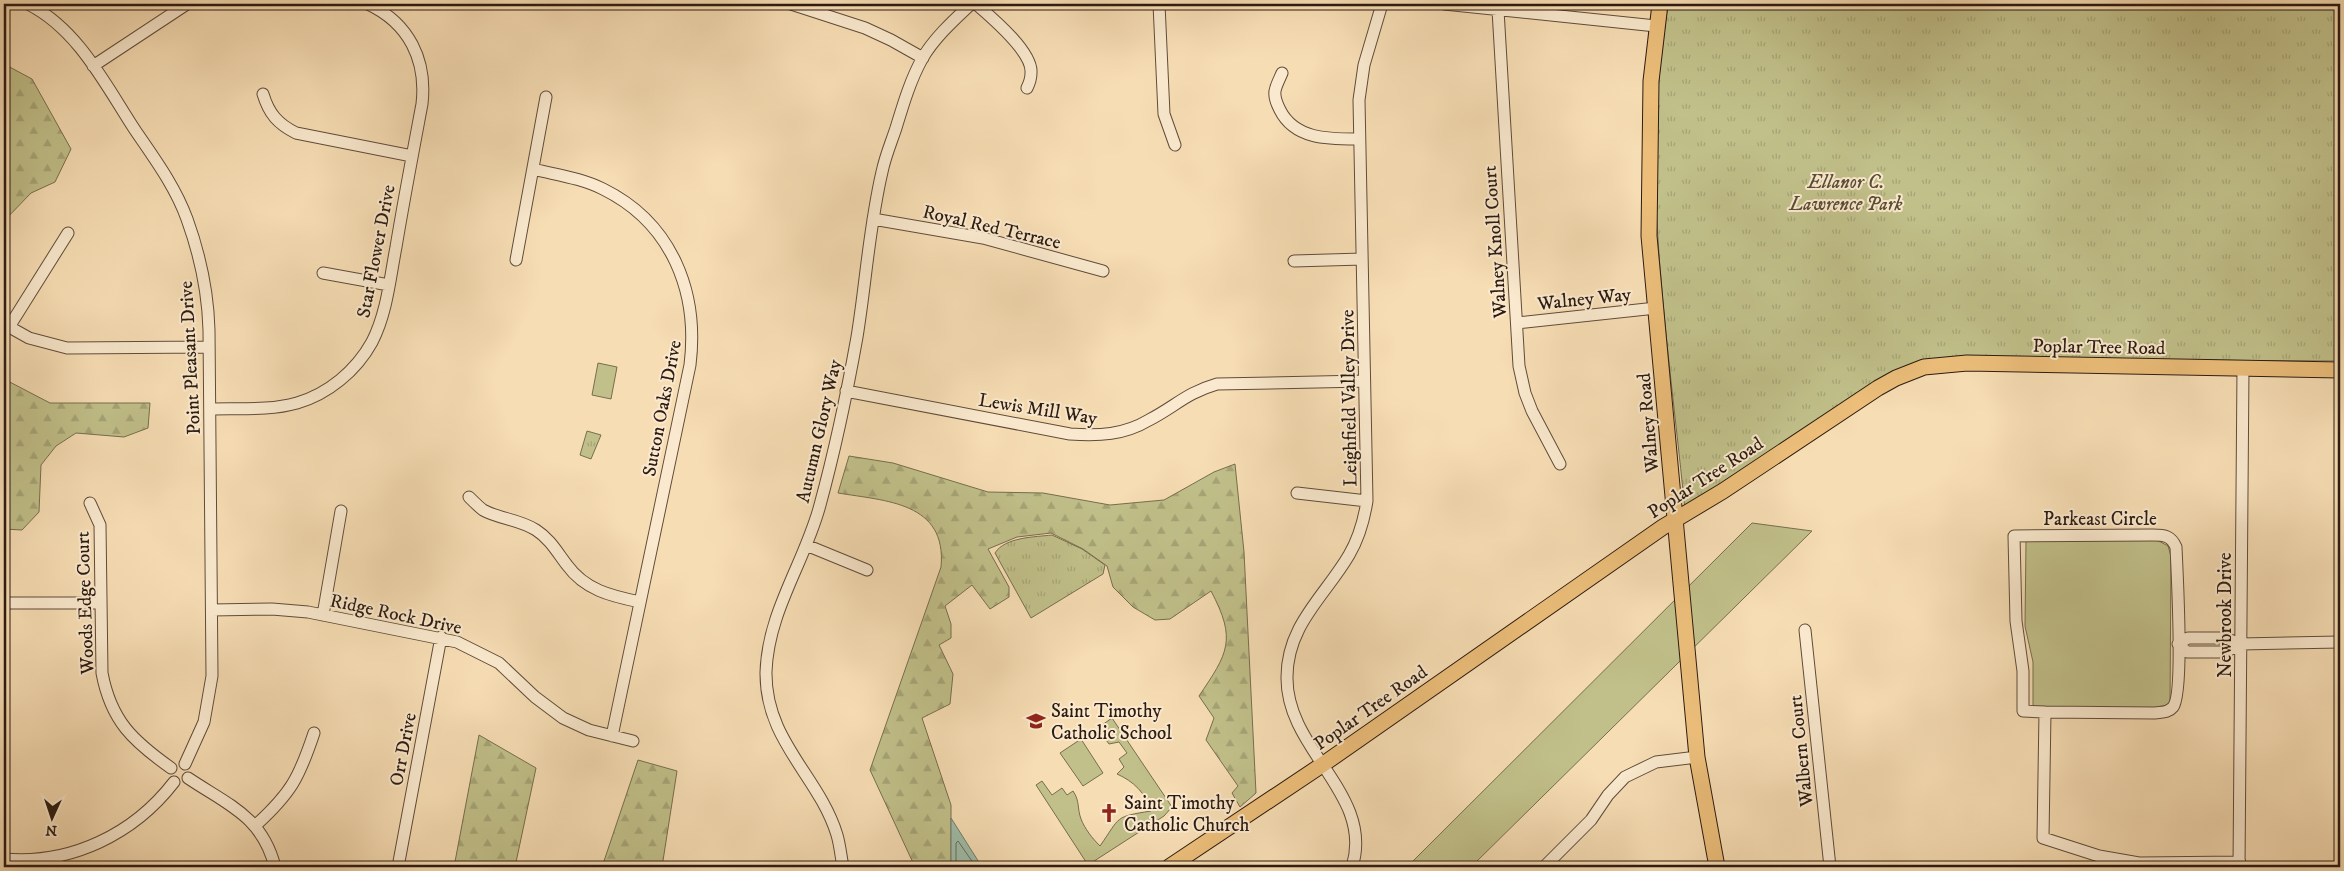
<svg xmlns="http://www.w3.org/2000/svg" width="2344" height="871" viewBox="0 0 2344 871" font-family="'IM FELL DW Pica',serif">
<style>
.grass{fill:#c1c08a;stroke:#766e4e}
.forest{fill:url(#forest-firs);stroke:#766e4e}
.park{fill:url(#park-tufts);stroke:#766e4e}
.water{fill:#9ebda8;stroke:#707c6c}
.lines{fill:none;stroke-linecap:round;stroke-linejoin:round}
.shore{stroke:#656c5c;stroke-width:1}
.minor-casing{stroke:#5f4c3a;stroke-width:13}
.major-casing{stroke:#2c1b11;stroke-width:17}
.minor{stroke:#fae9ce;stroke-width:11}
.major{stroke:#ecbe7a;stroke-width:15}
.labels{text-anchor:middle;stroke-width:4;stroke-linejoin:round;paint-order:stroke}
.park-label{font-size:19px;font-style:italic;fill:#594d35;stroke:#fae9ce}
.street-label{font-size:19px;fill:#2c1b11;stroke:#fae9ce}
.poi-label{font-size:19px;fill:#2c1b11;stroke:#fae9ce;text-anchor:start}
</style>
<defs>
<pattern id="forest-firs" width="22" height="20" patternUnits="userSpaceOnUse" patternTransform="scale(1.25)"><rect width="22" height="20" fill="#c1c08a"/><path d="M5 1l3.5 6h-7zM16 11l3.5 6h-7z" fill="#a6a476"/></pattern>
<pattern id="park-tufts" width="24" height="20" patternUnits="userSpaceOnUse" patternTransform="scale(1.25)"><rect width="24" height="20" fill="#c1c08a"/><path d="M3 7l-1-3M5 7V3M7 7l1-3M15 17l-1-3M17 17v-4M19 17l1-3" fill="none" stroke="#a6a476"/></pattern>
</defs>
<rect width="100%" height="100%" fill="#f7ddb4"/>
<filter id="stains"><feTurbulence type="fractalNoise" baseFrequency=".004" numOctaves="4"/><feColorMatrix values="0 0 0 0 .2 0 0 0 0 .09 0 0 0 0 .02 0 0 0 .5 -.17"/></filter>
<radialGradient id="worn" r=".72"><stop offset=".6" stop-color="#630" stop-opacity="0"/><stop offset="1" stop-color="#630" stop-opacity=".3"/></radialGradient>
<path class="grass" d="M598,363L617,367L611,399L592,395Z
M1752,523L1812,531L1471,867H1407Z
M2157,540L2168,546L2171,556L2170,703L2162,708L2033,709V662L2025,626L2026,541Z
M1112,718L1172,807L1164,816L1088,865L1036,785L1042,781L1052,795L1062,788L1067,795L1073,791C1080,801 1077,808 1081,819C1085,829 1092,838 1100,846C1121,816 1114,817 1151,811C1146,793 1133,781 1117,774L1124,767L1119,759L1127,753L1119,742L1109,744L1103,736L1106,732L1102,725Z
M1081,739L1103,773L1083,786L1060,753Z"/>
<path class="forest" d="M4,64L32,79L71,149L55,182L31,193L4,221Z
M4,379L50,403H150L148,428L124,437L76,433L56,446L41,465L39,512L22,530L4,529Z
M849,456L893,463L988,492L1043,493L1110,505L1164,500L1214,472L1235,464L1244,552L1256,793L1240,807L1232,793L1238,786L1206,740L1214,718L1199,696C1228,653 1237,640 1211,591L1170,619L1155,620L1133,607L1113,587L1107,566L1083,549L1051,533L1017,537L988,549L1009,587V597L990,609L972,585L945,606L951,624V638L939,645L953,674L950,704L922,718L951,805V867H915L870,770L941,567C947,502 886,501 838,493Z
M479,735L536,768L515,867H454Z
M638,760L677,771L662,867H602Z"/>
<path class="park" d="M1668,4H2340V361L1974,359L1908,370L1685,510C1674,399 1658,288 1655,177C1653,120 1660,61 1668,4Z
M587,431L601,435L591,459L580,455Z
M1052,535L1082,549L1105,565L1103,574L1031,618L995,553C1005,537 1035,537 1052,535Z"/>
<path class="water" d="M951,818L982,867H951Z"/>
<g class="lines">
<path class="shore" d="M956,867V843L958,841L976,867"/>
<g class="minor-casing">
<path id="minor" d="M28,4C78,29 105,84 135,130C154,158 175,186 187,219C200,255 208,292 209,330L212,676L204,722L185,764
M791,4L865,28L891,40L923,58
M976,4C991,17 1033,52 1031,73C1031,78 1029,84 1027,88
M1159,4L1164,114L1175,145
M1444,4L1656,26
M1498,10L1519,366L1525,393L1532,411L1560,464
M93,66L187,4
M1282,73C1280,78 1276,85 1275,91C1274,98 1277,104 1280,110C1295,140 1330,139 1359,139
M263,94C269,114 278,124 296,133L412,156
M533,169C557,175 581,178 603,189C672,223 699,292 690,365L612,736
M873,219L983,238L1103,271
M516,260L546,97
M1294,261L1362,259
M323,273L389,285
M1517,323L1656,308
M4,324L29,338L67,348L208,347
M9,327L68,233
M846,391L1070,434C1099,436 1124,435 1149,420C1176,406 1186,393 1217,384L1364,381
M210,409C238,408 269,411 297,403C328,394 356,371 372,342C387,313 390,278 396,247C404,199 413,152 422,104C427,60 409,23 368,4
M1297,493L1367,501
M469,497C473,501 478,506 483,510C499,519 519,519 536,530C550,539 557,552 567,565C585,590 611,596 640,602
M90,503L100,525L102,673C111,721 133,741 171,768
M806,545L867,570
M4,603H101
M212,610L272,609L308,612L457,642L499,663L535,697L563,718L589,730L633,741
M323,615L341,511
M1805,630L1830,867
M2241,644L2225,652H2187L2178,644L2188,638H2224L2241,644L2340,642
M2045,712L2155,713C2162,712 2168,713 2173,707C2184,694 2177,572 2176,547C2171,536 2165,535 2153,535L2014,536L2016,621L2023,671V711L2045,712L2043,838L2099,856L2139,863L2240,862
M188,778C228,805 262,816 275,867
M256,825C291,793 299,778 314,733
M4,859C71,865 134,834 174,782
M398,867L441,637
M843,867C841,857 840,845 837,835C819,776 765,741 766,672C768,611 805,562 820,505C835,450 847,393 857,337C866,282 869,227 882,172C885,157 891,143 896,128C903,105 910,81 922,59C934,38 954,20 971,4
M1352,867C1375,794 1286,751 1287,677C1287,625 1325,596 1349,555C1359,538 1364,520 1367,501L1359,100L1364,65L1382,4
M1544,867L1591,820L1608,795L1625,777L1656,762L1697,757
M2239,867L2243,368"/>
</g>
<g class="major-casing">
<path id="major" d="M1660,4L1651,81L1649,236L1697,757L1717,867
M1169,867L1322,765L1663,527L1723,491L1878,388L1896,378L1924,367L1967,363L2340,370"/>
</g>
<use href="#minor" class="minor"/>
<use href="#major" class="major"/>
</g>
<defs>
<g id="school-bare" transform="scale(1.5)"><path d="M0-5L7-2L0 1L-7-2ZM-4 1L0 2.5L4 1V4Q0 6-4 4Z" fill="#8f2418" stroke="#fae9ce" stroke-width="2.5" paint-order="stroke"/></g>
<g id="church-bare" transform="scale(1.5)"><path d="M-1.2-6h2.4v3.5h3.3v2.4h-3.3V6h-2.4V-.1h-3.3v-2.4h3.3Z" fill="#8f2418" stroke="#fae9ce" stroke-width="2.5" paint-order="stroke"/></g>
</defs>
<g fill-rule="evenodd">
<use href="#school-bare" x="1036" y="721"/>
<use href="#church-bare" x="1109" y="813"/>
</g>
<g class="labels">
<g class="park-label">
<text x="1846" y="188">Ellanor C.<tspan x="1846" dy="22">Lawrence Park</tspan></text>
</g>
<g class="street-label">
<text transform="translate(992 226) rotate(13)" y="7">Royal Red Terrace</text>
<text transform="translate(1494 242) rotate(-94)" y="7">Walney Knoll Court</text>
<text transform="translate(375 251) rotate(-79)" y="7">Star Flower Drive</text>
<text transform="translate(1584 298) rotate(-6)" y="7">Walney Way</text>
<text transform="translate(2099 346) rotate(1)" y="7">Poplar Tree Road</text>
<text transform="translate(189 358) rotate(-93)" y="7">Point Pleasant Drive</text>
<text transform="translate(1348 398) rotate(-91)" y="7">Leighfield Valley Drive</text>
<text transform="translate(661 408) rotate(-79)" y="7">Sutton Oaks Drive</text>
<text transform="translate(1038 408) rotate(9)" y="7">Lewis Mill Way</text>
<text transform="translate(1647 423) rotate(-95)" y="7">Walney Road</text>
<text transform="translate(818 431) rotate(-77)" y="7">Autumn Glory Way</text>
<text transform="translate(1705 477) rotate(-33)" y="7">Poplar Tree Road</text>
<text x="2100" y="525">Parkeast Circle</text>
<text transform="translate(84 603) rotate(-92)" y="7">Woods Edge Court</text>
<text transform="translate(396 613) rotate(12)" y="7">Ridge Rock Drive</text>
<text transform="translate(2224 615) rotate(-90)" y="7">Newbrook Drive</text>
<text transform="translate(1370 707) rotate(-35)" y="7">Poplar Tree Road</text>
<text transform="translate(402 749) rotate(-79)" y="7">Orr Drive</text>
<text transform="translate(1800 751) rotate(-96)" y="7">Walbern Court</text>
</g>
<g class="poi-label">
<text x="1051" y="717">Saint Timothy<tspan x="1051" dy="22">Catholic School</tspan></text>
<text x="1124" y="809">Saint Timothy<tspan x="1124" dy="22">Catholic Church</tspan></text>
</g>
</g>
<rect width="2344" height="871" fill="none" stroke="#f7ddb4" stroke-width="20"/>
<rect x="5" y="5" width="2334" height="861" fill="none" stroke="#2c1b11" stroke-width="2.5"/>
<rect x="10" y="10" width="2324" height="851" fill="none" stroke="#2c1b11"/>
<g transform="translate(52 818) rotate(183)" stroke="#fae9ce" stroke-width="4" paint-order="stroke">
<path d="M0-4L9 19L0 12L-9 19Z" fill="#2c1b11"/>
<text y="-8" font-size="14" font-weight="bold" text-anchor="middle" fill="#2c1b11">N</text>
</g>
<rect width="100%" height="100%" filter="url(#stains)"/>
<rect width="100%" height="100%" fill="url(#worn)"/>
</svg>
